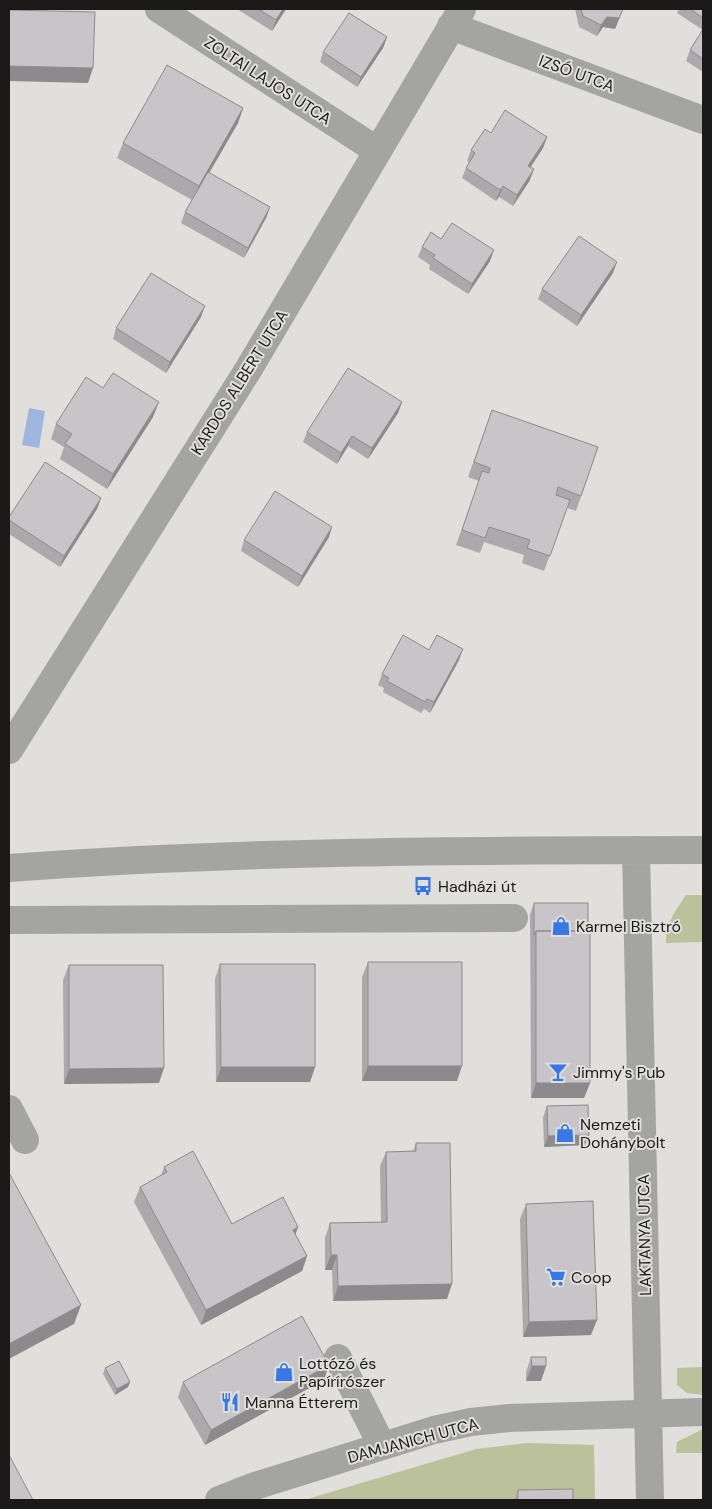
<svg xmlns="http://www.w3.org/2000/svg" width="712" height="1509" viewBox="0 0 712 1509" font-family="'DM Sans',sans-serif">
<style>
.green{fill:#bbc19b}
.water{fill:#9fb7e0}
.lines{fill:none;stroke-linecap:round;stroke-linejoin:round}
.minor{stroke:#a4a5a3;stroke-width:28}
.wall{fill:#aca9ad}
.shaded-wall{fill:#8c8a8d}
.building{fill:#c8c5c9;stroke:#8c8a8d}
.labels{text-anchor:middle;stroke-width:4;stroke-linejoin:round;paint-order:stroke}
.street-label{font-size:16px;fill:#1b1a19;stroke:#e0dfdb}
.poi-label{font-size:16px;fill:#1b1a19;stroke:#e0dfdb;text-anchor:start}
</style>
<rect width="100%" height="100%" fill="#e0dfdb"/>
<path class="green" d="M686,895H703V942L666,943C665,924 676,910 686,895Z
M703,1367V1395L687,1393L677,1385V1368Z
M703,1429V1453H676L677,1442Z
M526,1443L594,1445L595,1500H304L476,1449Z"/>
<path class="water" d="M29,408L45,411L39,448L22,445Z"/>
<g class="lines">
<path class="minor" d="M159,9L378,151
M451,26L703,120
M9,750L248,370L462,9
M636,850L650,1500
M9,868C240,851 471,850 703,850
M9,920L514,918
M9,1109L25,1140
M338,1358L382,1446
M219,1500L252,1487L434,1430L471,1422L509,1418L703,1412"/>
</g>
<path class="wall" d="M237,9H286L272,31Z
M575,9H623L615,29L603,27L597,36L579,27Z
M679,9H703V72L686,61L690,50L703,30L677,13Z
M387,37L383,48L357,87L320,62L323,52Z
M243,108L238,123L209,173L270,207L266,218L244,258L181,223L185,212L192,200L117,158L123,143Z
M491,133L547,137L543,148L530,168V180L513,206L499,197L496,201L462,178L466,168L469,162L467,161L471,150Z
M441,239L490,261L468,294L429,269L430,265L418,257L422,247Z
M613,273L577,326L538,299L542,289Z
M201,317L166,373L113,339L116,328Z
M103,388L153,417L107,489L60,459L64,447L51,439L56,424Z
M402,402L398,413L368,459L348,446L337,464L303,442L307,432Z
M492,410L598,447L576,511L567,508L544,571L522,563L524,555L484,542L480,553L456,545L479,481L468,477Z
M101,498L97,509L60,567L9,534V517Z
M329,537L298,587L241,551L244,540Z
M429,650L459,660L430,713L424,709L421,713L383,692L384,688L378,685L382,674Z
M534,903L588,931L590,1083L584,1098H531L530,914Z
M368,962L457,1081H362V977Z
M220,964L315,1067L310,1082H216L215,979Z
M69,965L159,1083L64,1084L63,980Z
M547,1106L585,1145L544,1147L543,1117Z
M416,1143L447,1299L333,1301L332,1270H325V1238L330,1223L381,1222L380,1166L386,1152L413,1151Z
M164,1167L232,1224L298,1227L295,1235L307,1256L302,1271L201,1325L134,1202L140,1187L161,1176Z
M526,1204L591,1335L523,1337L520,1219Z
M531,1357L546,1366L541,1381H526V1372Z
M105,1368L130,1382L128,1387L115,1395L103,1374Z
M324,1380L205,1445L178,1397L183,1382Z
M518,1490L573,1500H514Z"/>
<path class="shaded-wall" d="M283,9H286L272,31L276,20Z
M623,9L615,29L603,27L597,36L601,25L607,17Z
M387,37L383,48L357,87L361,77Z
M9,66L93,68L88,83L9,81Z
M243,108L238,123L193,201L199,186Z
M547,137L543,148L524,177L528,166Z
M534,169L530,180L513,206L517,195Z
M503,186L499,197L496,201L500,190Z
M270,207L266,218L244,258L248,248Z
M494,250L490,261L468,294L472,284Z
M617,262L613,273L577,326L581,315Z
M205,306L201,317L166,373L170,362Z
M159,402L153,417L107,489L113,474Z
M402,402L398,413L368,459L372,448Z
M352,436L348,446L337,464L341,453Z
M101,498L97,509L60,567L64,556Z
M332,527L329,537L298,587L302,576Z
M463,649L459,660L430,713L434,702Z
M368,1066H462L457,1081H362Z
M221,1067H315L310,1082H216Z
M164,1068L159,1083L64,1084L69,1069Z
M536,1083H590L584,1098H531Z
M589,1135L585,1145L544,1147L548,1136Z
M298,1227L293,1241V1230Z
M331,1255H337L332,1270H325Z
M307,1256L302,1271L201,1325L206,1310Z
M452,1284L447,1299L333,1301L338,1286Z
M81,1305L74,1324L9,1359V1344Z
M597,1320L591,1335L523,1337L529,1322Z
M329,1365L324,1380L205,1445L211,1430Z
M532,1366H546L541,1381H526Z
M130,1382L128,1387L115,1395L117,1389Z"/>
<path class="building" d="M258,9H283L276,20Z
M581,9H623L619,18L607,17L601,25L583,16Z
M690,9H703V18Z
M9,10L95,12L93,68L9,66Z
M349,13L387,37L361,77L323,52Z
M703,29V59L690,50Z
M167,65L243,108L199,186L123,143Z
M505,110L547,137L528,166L534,169L517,195L503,186L500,190L466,168L475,153L471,150L485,129L491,133Z
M208,172L270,207L248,248L185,212Z
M452,223L494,250L472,284L433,258L435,255L422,247L431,232L441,239Z
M579,236L617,262L581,315L542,289Z
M151,273L205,306L170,362L116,328Z
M348,368L402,402L372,448L352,436L341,453L307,432Z
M113,373L159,402L113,474L65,444L72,434L56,424L86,377L103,388Z
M492,410L598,447L581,496L558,487L556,495L570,500L550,556L527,548L530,540L489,527L485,538L462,530L482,471L489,473L490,468L474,462Z
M45,462L101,498L64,556L9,520V517Z
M275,491L332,527L302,576L244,540Z
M403,635L429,650L437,635L463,649L434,702L427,699L425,702L387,681L389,678L382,674Z
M534,903H588V931H536L534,935Z
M536,931H590V1083H536Z
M368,962H462V1066H368Z
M220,964H315V1067H221Z
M69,965H163L164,1068L69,1069Z
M588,1105L589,1135L548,1136L547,1106Z
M416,1143H450L452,1284L338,1286L337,1255H331L330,1223L387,1222L386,1152L416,1151Z
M193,1151L232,1224L283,1197L298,1227L293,1230L307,1256L206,1310L140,1187L167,1172L164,1167Z
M9,1173L81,1305L9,1344Z
M593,1201L597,1320L529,1322L526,1204Z
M302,1316L329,1365L211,1430L183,1382Z
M531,1357H546V1366H532Z
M119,1361L130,1382L117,1389L105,1368Z
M9,1455L33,1500H9Z
M573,1489V1500H518V1490Z"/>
<defs>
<g id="bus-bare" transform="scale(1.5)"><path d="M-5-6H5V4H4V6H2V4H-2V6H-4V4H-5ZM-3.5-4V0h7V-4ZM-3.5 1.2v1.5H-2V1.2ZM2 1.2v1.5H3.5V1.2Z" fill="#3778e6" stroke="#e0dfdb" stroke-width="2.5" paint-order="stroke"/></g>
<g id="shop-bare" transform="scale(1.5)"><path d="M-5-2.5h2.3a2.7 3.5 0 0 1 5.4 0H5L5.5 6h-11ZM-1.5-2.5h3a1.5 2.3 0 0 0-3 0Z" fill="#3778e6" stroke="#e0dfdb" stroke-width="2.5" paint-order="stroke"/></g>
<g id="bar-bare" transform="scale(1.5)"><path d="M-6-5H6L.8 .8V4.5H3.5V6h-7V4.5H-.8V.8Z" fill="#3778e6" stroke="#e0dfdb" stroke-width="2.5" paint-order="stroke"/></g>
<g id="supermarket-bare" transform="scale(1.5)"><path d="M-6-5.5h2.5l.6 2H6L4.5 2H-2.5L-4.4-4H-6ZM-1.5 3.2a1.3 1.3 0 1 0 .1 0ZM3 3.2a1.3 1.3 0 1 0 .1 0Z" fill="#3778e6" stroke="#e0dfdb" stroke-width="2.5" paint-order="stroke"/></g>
<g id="restaurant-bare" transform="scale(1.5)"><path d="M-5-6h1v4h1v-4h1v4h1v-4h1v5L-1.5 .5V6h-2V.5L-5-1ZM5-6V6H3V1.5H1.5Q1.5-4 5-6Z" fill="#3778e6" stroke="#e0dfdb" stroke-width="2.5" paint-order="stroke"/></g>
</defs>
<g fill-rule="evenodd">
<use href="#bus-bare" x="423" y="886"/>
<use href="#shop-bare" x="561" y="926"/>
<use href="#bar-bare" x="558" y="1072"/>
<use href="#shop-bare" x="565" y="1133"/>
<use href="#supermarket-bare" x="556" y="1277"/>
<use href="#shop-bare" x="284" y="1372"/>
<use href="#restaurant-bare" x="230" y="1402"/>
</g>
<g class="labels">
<g class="street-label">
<text transform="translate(577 73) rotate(20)" y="6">IZSÓ UTCA</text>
<text transform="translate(268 80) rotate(33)" y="6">ZOLTAI LAJOS UTCA</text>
<text transform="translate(239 382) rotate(-58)" y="6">KARDOS ALBERT UTCA</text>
<text transform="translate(644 1235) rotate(-91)" y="6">LAKTANYA UTCA</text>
<text transform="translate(413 1440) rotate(-15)" y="6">DAMJANICH UTCA</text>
</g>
<g class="poi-label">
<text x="438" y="892">Hadházi út</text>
<text x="576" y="932">Karmel Bisztró</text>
<text x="573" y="1078">Jimmy's Pub</text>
<text x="580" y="1130">Nemzeti<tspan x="580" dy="18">Dohánybolt</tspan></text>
<text x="571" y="1283">Coop</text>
<text x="299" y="1369">Lottózó és<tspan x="299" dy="18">Papírírószer</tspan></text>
<text x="245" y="1408">Manna Étterem</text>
</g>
</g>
<rect width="712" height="1509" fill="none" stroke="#1b1a19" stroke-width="20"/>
</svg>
